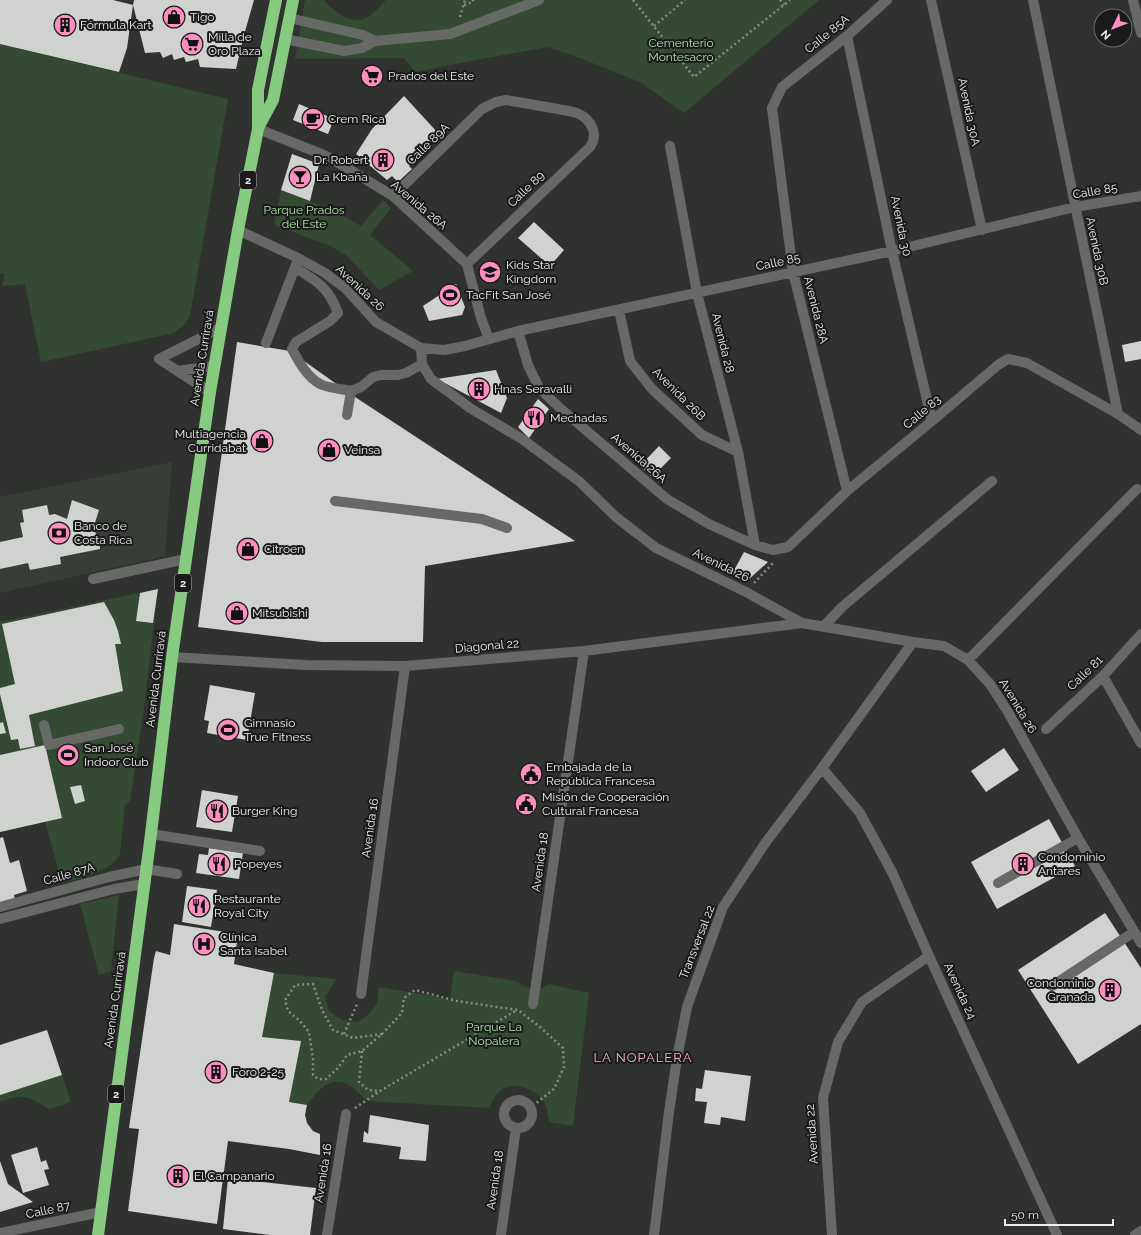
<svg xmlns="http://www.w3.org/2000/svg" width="1141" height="1235" viewBox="0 0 1141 1235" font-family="Raleway,sans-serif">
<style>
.built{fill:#383e37}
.green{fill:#354a33}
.building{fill:#cfd2cf}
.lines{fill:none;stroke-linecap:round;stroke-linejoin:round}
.path{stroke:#888a88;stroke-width:2.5;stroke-dasharray:2 3;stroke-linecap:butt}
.minor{stroke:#676967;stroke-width:10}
.highway{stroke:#86cb80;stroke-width:12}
.labels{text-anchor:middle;stroke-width:4;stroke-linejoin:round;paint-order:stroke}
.shield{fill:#191a19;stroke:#adaead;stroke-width:1}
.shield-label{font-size:11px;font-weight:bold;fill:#ecedec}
.poi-label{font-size:12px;fill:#ecedec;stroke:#191a19;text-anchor:start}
.street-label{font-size:12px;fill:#ecedec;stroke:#191a19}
.park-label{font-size:12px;fill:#ace2a7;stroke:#191a19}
.neighbourhood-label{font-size:13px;letter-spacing:1px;fill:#feafd0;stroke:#191a19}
</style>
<rect width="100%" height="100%" fill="#303230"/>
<path class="built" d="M172,462L165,556L0,593V497Z"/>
<path class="green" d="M305,0H324C335,13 354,27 370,16C376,11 381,5 386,0H819L684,113L640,82L580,58L548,47L476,60L415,72L404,58L295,59Z
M0,44L228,99L190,316L184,325L174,333L41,362L25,284L2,286L5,274L0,273Z
M281,190L332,210L361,226L383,200L391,208L370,235L413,271L379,290L346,255L328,245L274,225Z
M158,589L144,708L130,802L125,804L120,854C110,873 81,877 62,883L45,822L0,832V622Z
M119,895L111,971L99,975L80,904Z
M454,971L516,981L523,986L538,990L549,984L589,993L573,1126L549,1122C548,1116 547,1107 544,1102C533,1087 509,1078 496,1095C493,1099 491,1104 489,1108L368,1101C362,1097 357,1090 351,1086C330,1074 319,1090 307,1105L289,1102L301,1041L262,1037L274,973L336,979L325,997L329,1011L342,1020L357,1022L368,1015L377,1004L379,987L450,999Z
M62,1075L71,1102L50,1109C27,1097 26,1092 0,1102V1095Z"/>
<path class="building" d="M0,0H113L133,5L134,0H254L244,35L236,69L200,67L198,59L186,62L184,57L174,60L172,54L163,58L160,52L145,53L133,5L127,48L119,72L0,44Z
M404,96L438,133L423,148L425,149L409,166L412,169L398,182L392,176L387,180L356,154L372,129Z
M299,104L334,119L328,134L293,120Z
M292,154L319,164L310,201L281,190Z
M534,222L564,250L550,266L518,238Z
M456,284L465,307L462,315L429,321L423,306Z
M1141,341V359L1125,362L1122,345Z
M237,342L290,351L352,395L575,541L425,566L423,642H322L198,627Z
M496,370L507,398L501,413L437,379Z
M538,399L549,409L529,438L518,427Z
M659,446L671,458L652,477L640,466Z
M72,500L99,510L93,529L99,538L100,549L60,557L61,564L30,570L28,563L0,569V542L23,537L20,523L24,522L22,510L47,505L49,515L55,514L67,519Z
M744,552L768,562L747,581L732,574Z
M158,589L153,623L136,621L140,593Z
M104,602L114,620L118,631L121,644H115L123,691L29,715L35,746L20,749L18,739L11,740L0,694V688L15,684L2,624Z
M210,685L255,693L247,740L207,733L209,721L204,720Z
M3,722L6,733L0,734V723Z
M45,745L62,818L0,832V755Z
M1004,748L1019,770L986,792L971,771Z
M81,785L85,801L75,804L70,787Z
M202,790L238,796L232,832L196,827Z
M1049,819L1075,866L997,909L971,862Z
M3,837L10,863L19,860L27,891L14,895L15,900L0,904V838Z
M209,848L243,853L239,879L196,873L199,854L208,855Z
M187,886L217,890L211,927L182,922Z
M1105,913L1141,968V1024L1078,1064L1018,970Z
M174,924L238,934L234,964L274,973L262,1037L301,1041L289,1102L307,1105L305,1115L307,1123L313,1131L320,1134V1155L289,1149L228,1141L217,1224L128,1211L139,1129L129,1128L154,958L156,951L170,955Z
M47,1030L62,1075L0,1095V1045Z
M705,1070L751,1076L745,1121L721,1117L720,1125L704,1123L707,1102L695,1101L696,1088L702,1089Z
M370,1115L429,1125L426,1161L399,1159L401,1147L363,1142L364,1131L368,1134Z
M37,1147L41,1162L46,1160L49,1169L44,1170L49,1185L23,1193L11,1155Z
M0,1161L8,1184L33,1202L0,1212Z
M228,1178L316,1188L310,1235H270L223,1229Z"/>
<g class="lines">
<path class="path" d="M633,0L694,77L790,0
M780,0L784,5
M464,5L473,2V0
M460,17L465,0
M654,26L685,0
M754,583L774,562
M344,1034L357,1004
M382,1034L353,1038L333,1030L322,1010L313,984L295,985L285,1000L288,1011L300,1021L309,1032L313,1059V1075L318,1079H326L338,1068L347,1055L362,1051L382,1034L402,1013L404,998L415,990L457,1001L518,1010L540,1027L563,1048L564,1067L554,1089L530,1108
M362,1051L359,1082L368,1090L379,1091
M355,1108L380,1091L517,1010"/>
<path class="minor" d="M931,0L982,230
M1033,0L1118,414
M1133,0L1141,33
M289,18L363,35L375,41
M847,36L892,251L932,421
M285,39L344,51L362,48L375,41L450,34L539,0
M258,129L324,155L337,162L393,196L467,264L481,318L489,339
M670,146L697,293L738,452L755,545
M393,196L482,109L496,102L506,100C524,103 541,106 558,109C565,111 573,111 579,114C591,120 599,134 590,147L467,264
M238,230L298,258L325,273L345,288L376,322L421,348L444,350L465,346L518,331L892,251L1075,207L1141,196
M295,268C316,280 329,288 338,313L330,321L296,342L292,349C299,362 307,377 320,384C327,388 342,389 351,391L347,415
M619,310L630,361L652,389L702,435L738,452
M518,331L528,365L539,388L561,409L667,499L709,524L755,545L773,550L788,547L847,491L932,421L998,365L1008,359L1027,363L1118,414L1141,430
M266,343L297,262
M421,348L422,364L431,379L470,408L522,439L580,482L616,517L656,548L746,592L802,623L913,642L944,646L968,660L990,684L1008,712L1078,838L1141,943
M177,371L214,366
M351,391L361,387L373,377L381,375H398L406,373L422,364
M210,392L159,359L220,328
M847,491L793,272L772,108L782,87L847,36L887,0
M335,501L482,519L507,528
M93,579L186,559
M823,627L842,607L992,481
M172,657L306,665L405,666L584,651L802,623
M968,660L1137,489
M1103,676L1141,743
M44,725L49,745L119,729
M1046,729L1103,676L1141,634
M822,768L860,813L893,874L929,956L1057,1235
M151,834L260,851
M998,883L1078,838
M0,907L109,877L146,869L177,874
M0,919L114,889L144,884
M1052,986L1134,932
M361,994L405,666
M533,1004L584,651
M504 1114a14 14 0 1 1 28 0a14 14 0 1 1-28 0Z
M0,1233L101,1212
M327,1235L346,1114
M501,1235L516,1128
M654,1235L669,1112L677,1058L687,1007L723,907L766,842L822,768L913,642
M832,1235L823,1098L838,1042L862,1002L929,956
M1135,1235L1141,1231"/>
<path class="highway" d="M259,126L273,100L293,0
M98,1235L151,834L172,657L210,392L238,230L258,129V90L276,0"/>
</g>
<defs>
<g id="shop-disc" transform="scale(1.15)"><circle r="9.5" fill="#fd8ec0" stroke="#191a19"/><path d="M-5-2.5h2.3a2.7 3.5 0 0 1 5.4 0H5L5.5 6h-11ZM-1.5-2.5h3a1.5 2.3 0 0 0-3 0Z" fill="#111"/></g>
<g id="building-disc" transform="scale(1.15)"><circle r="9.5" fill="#fd8ec0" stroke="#191a19"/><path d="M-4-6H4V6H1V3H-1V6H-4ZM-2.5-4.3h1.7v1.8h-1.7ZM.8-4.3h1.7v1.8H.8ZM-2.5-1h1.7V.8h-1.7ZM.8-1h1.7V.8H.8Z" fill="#111"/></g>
<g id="supermarket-disc" transform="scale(1.15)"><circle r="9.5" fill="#fd8ec0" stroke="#191a19"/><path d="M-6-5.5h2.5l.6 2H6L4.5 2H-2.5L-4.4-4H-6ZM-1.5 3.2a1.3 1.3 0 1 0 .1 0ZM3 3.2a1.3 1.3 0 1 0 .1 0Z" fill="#111"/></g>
<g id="cafe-disc" transform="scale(1.15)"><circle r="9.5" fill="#fd8ec0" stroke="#191a19"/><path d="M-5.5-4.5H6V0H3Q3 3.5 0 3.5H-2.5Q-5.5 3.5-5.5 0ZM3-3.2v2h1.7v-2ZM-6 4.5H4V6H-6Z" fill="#111"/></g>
<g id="bar-disc" transform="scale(1.15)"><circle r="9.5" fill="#fd8ec0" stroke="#191a19"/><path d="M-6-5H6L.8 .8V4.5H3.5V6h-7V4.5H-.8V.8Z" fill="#111"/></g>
<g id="school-disc" transform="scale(1.15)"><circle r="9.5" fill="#fd8ec0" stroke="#191a19"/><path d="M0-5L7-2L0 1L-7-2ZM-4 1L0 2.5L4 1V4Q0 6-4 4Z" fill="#111"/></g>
<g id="stadium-disc" transform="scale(1.15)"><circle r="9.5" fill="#fd8ec0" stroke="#191a19"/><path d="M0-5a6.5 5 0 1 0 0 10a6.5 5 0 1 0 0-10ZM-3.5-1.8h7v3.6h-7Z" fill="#111"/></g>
<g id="restaurant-disc" transform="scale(1.15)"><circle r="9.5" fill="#fd8ec0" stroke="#191a19"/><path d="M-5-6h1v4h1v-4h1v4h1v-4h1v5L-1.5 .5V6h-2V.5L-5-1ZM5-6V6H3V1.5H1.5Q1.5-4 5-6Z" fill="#111"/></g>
<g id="bank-disc" transform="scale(1.15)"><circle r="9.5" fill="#fd8ec0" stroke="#191a19"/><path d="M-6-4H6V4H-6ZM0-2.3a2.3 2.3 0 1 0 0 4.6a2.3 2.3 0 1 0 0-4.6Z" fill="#111"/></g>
<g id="civic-disc" transform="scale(1.15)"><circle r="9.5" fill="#fd8ec0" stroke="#191a19"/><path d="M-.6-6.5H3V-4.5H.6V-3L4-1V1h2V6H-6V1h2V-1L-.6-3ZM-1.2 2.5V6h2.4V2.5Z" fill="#111"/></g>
<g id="hospital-disc" transform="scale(1.15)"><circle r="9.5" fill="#fd8ec0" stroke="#191a19"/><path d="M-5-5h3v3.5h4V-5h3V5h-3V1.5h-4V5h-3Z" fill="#111"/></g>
</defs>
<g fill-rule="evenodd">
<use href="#shop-disc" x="174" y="17"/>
<use href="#building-disc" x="65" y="25"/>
<use href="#supermarket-disc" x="192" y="44"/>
<use href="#supermarket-disc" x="372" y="76"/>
<use href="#cafe-disc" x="313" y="119"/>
<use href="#building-disc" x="383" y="160"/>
<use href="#bar-disc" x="300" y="177"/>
<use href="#school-disc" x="490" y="272"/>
<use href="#stadium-disc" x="450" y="295"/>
<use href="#building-disc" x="479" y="389"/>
<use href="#restaurant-disc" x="534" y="418"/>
<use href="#shop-disc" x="262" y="441"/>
<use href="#shop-disc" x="329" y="450"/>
<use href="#bank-disc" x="59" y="533"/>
<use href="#shop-disc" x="248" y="549"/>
<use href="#shop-disc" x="237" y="613"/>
<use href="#stadium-disc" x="228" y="730"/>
<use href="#stadium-disc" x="68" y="755"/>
<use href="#civic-disc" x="531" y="774"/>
<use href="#civic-disc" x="526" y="804"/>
<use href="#restaurant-disc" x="217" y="811"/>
<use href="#restaurant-disc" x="219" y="864"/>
<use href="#building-disc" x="1023" y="864"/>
<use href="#restaurant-disc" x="199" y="906"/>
<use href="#hospital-disc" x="204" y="944"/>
<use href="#building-disc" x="1110" y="990"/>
<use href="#building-disc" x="216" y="1072"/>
<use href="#building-disc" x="178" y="1176"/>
</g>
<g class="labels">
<g class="shield">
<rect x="240" y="171" width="16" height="18" rx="3"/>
<rect x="175" y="574" width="16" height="18" rx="3"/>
<rect x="108" y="1085" width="16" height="18" rx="3"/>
</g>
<g class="shield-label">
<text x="248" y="184">2</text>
<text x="183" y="587">2</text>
<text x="116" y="1098">2</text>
</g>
<g class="poi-label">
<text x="190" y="21">Tigo</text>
<text x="80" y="29">Fórmula Kart</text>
<text x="208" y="41">Milla de<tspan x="208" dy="14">Oro Plaza</tspan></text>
<text x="388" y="80">Prados del Este</text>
<text x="328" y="123">Crem Rica</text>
<text x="368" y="164" text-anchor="end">Dr. Robert</text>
<text x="316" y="181">La Kbaña</text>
<text x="506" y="269">Kids Star<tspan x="506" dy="14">Kingdom</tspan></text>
<text x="466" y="299">TacFit San José</text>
<text x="494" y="393">Hnas Seravalli</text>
<text x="550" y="422">Mechadas</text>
<text x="246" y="438" text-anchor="end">Multiagencia<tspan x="246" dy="14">Curridabat</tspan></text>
<text x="344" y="454">Veinsa</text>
<text x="74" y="530">Banco de<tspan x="74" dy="14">Costa Rica</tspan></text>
<text x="264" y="553">Citroen</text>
<text x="252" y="617">Mitsubishi</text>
<text x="244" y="727">Gimnasio<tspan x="244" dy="14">True Fitness</tspan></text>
<text x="84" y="752">San José<tspan x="84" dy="14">Indoor Club</tspan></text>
<text x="546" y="771">Embajada de la<tspan x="546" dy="14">República Francesa</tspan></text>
<text x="542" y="801">Misión de Cooperación<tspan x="542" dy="14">Cultural Francesa</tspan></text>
<text x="232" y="815">Burger King</text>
<text x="1038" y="861">Condominio<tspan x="1038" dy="14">Antares</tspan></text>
<text x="234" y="868">Popeyes</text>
<text x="214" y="903">Restaurante<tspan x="214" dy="14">Royal City</tspan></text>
<text x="220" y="941">Clínica<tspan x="220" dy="14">Santa Isabel</tspan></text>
<text x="1094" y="987" text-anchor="end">Condominio<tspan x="1094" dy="14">Granada</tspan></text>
<text x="232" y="1076">Foro 2-25</text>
<text x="194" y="1180">El Campanario</text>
</g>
<g class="street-label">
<text transform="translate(827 34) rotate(-39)" y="4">Calle 85A</text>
<text transform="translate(969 112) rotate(78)" y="4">Avenida 30A</text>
<text transform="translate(428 144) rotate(-44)" y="4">Calle 89A</text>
<text transform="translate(526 189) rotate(-44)" y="4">Calle 89</text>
<text transform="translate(1095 191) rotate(-10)" y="4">Calle 85</text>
<text transform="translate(419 205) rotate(40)" y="4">Avenida 26A</text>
<text transform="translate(901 226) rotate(78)" y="4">Avenida 30</text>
<text transform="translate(1097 251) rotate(78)" y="4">Avenida 30B</text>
<text transform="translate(778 262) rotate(-12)" y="4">Calle 85</text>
<text transform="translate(360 288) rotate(43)" y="4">Avenida 26</text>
<text transform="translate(816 310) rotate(76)" y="4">Avenida 28A</text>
<text transform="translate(723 343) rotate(76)" y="4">Avenida 28</text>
<text transform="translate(202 358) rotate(-81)" y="4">Avenida Curriravá</text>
<text transform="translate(679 394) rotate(45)" y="4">Avenida 26B</text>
<text transform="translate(922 412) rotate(-40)" y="4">Calle 83</text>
<text transform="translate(639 458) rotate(41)" y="4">Avenida 26A</text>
<text transform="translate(721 565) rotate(26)" y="4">Avenida 26</text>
<text transform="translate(487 646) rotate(-5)" y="4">Diagonal 22</text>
<text transform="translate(1085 673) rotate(-44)" y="4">Calle 81</text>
<text transform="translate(156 679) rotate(-83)" y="4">Avenida Curriravá</text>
<text transform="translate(1018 706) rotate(59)" y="4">Avenida 26</text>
<text transform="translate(370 828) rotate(-82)" y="4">Avenida 16</text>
<text transform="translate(540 862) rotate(-82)" y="4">Avenida 18</text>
<text transform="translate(69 874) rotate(-16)" y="4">Calle 87A</text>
<text transform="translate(697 942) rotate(-69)" y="4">Transversal 22</text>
<text transform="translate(960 991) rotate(65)" y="4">Avenida 24</text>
<text transform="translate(115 1000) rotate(-82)" y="4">Avenida Curriravá</text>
<text transform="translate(812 1134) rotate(-94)" y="4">Avenida 22</text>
<text transform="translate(323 1173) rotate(-81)" y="4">Avenida 16</text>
<text transform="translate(495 1180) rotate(-82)" y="4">Avenida 18</text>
<text transform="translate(48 1210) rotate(-12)" y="4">Calle 87</text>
</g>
<g class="park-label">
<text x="681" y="47">Cementerio<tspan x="681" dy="14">Montesacro</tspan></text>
<text x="304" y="214">Parque Prados<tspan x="304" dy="14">del Este</tspan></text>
<text x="494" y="1031">Parque La<tspan x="494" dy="14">Nopalera</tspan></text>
</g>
<g class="neighbourhood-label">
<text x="643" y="1062">LA NOPALERA</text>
</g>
</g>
<g transform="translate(1113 28) rotate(227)"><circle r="19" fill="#191a19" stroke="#6d6e6d"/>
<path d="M0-3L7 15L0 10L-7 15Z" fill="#fd8ec0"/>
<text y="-6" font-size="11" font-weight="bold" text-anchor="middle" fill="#ecedec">N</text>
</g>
<path d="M1005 1219v6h108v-6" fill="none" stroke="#ecedec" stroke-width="2"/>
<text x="1011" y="1219" font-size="12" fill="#ecedec" stroke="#191a19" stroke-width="3" paint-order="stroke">50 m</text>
</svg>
